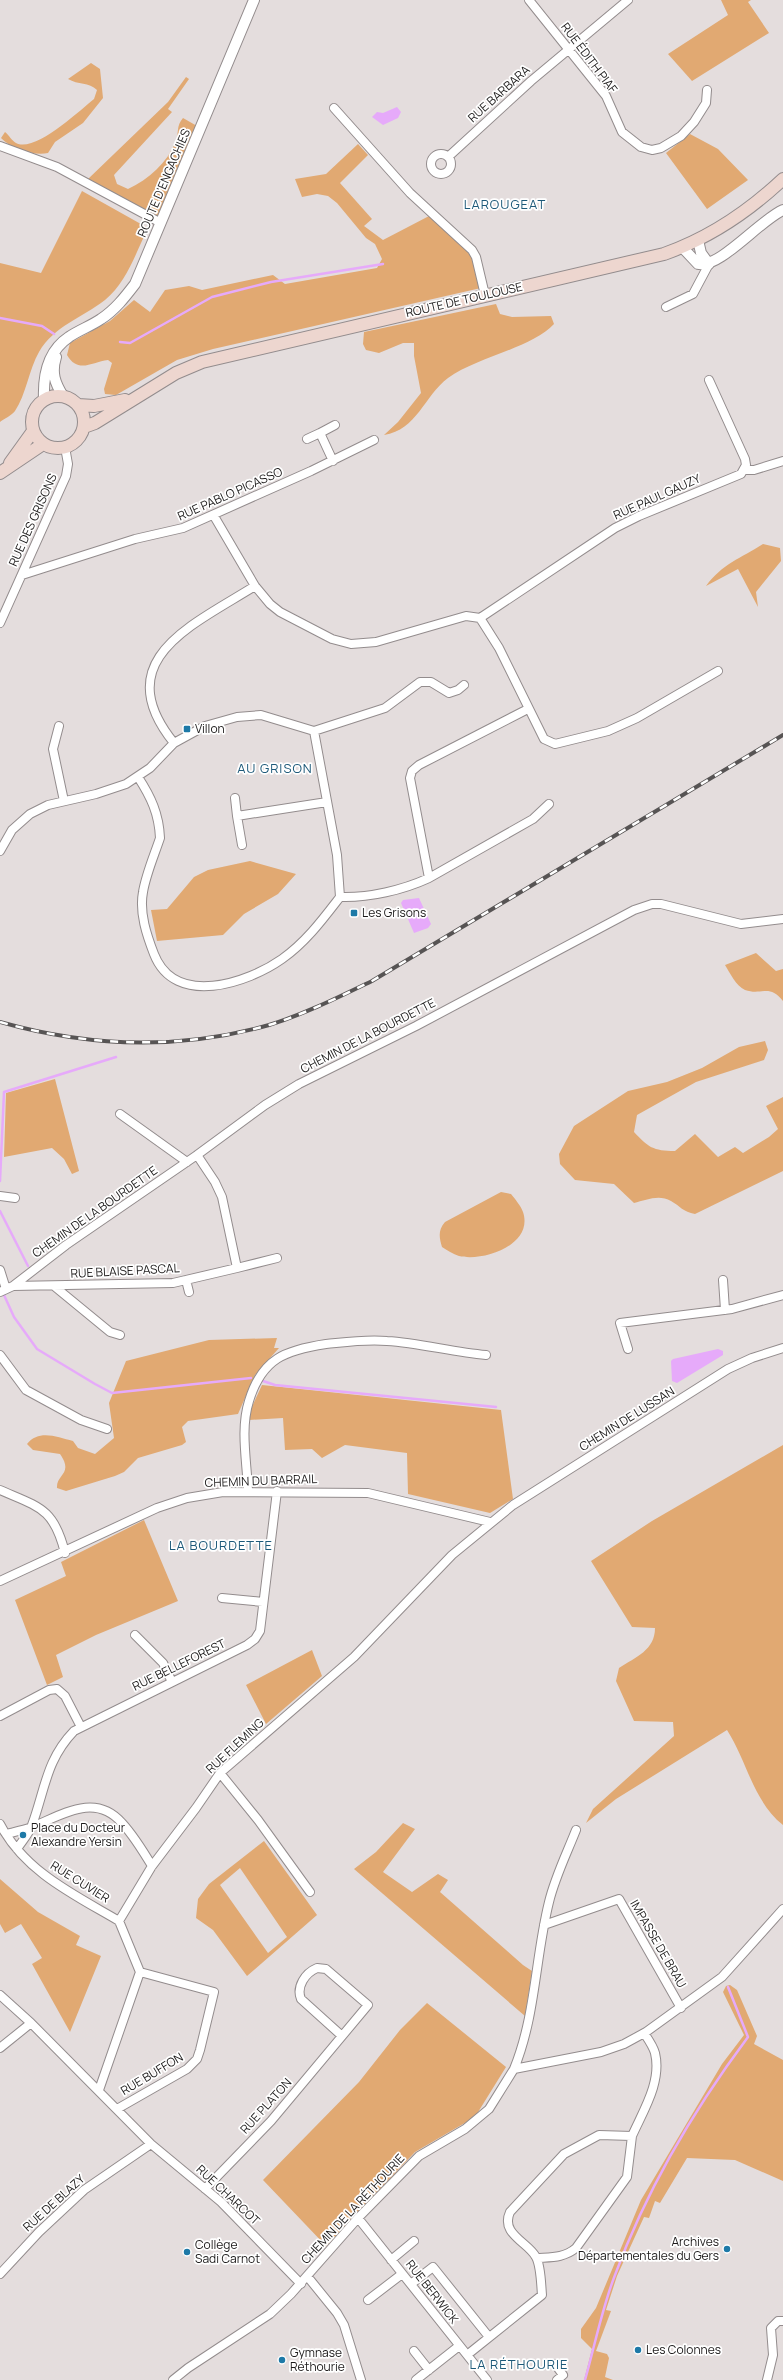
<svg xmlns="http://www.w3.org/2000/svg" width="783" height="2380" viewBox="0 0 783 2380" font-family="Manrope,sans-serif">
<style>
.green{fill:#e1a972;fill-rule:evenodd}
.water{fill:#e6aafa}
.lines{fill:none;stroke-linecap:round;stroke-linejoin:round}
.stream{stroke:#e6aafa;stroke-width:2.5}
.minor-casing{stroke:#938c8d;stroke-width:10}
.tertiary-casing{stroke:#938c8d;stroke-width:12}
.secondary-casing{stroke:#938c8d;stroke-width:14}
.minor{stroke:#fff;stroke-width:8}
.tertiary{stroke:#fff;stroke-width:10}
.secondary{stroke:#edd6cf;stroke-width:12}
.rail-casing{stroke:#575454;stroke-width:4}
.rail{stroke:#fff;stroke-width:2.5;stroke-dasharray:8;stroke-linecap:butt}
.poi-dot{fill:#1d79a7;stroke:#fff;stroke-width:1.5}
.labels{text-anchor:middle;stroke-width:3.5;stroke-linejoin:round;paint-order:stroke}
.street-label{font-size:12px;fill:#1d1b1b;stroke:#fff}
.poi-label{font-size:12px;fill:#1d1b1b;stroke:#fff;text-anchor:start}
.neighbourhood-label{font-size:13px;letter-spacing:1px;fill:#1d5979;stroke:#fff}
</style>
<rect width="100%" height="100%" fill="#e4dddd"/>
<path class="green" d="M721,0H751L748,2L769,33L692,81L668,54L728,15Z
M91,63L100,69L103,98L83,123L55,142L48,153C34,156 11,149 1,138L5,132C9,135 12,141 16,143C35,153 79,111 94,99L97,90C89,82 78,85 68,79Z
M186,77L189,79L168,109L172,112L114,175L117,184L128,189C149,179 167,163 176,141C179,132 176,126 183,118L197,126L157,218L87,180L168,102Z
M690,134L718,149L748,180L707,209L666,153Z
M358,144L368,155L340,183L372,219L364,226L383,240L431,215L470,253L481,288L213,349L177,360L116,395L105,394L104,389L112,363L108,360C92,362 78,374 67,355L70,343L110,321L134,300L150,312L165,290L189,286L202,290L273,275L285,284L377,268L382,259L375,244L366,238L337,203L328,196L317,194L302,197L295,179L326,174Z
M82,191L148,228C136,252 127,282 105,300C82,318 54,326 39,352C29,369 26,395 15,411C12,415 4,419 0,422V263L41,273Z
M496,304L500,314L512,317L551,316L554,324C532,348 477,357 448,378C424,396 417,430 384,435L398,422L421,393L414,356V343H403L379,353L366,350L363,344L364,332Z
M763,544L780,548L781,561L756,592L758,607L738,569L706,586C722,564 741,558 763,544Z
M250,861L296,874L278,894L244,914L223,935L157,941L151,910L167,909L194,877L208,870Z
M756,953L776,971L783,969V1001C769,983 762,996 745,990C736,986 730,973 725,965Z
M765,1041L768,1050L764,1060L696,1082L637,1115L634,1132C648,1147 653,1151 675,1151L695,1134L718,1157L735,1147L743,1153L769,1137L778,1129L766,1106L783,1097V1171L695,1214C683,1212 680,1206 671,1201C659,1194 646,1200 634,1203L614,1184L575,1180L560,1164L559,1154L574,1126L628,1091L667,1082L702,1068L739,1047Z
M55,1079L79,1171L72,1174L64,1159L52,1148L4,1157L6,1093Z
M501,1192L511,1194C515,1199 521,1206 523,1212C534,1245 483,1262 459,1256C453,1254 447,1250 442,1247C439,1237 438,1230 445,1222Z
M277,1338L274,1348H279L255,1375L238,1414L188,1421L182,1427L186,1442L182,1445L138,1458L124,1472L115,1476L66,1491L57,1488C56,1474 74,1474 60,1454L33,1450L27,1444C39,1429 57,1437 73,1441L78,1448L95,1454L114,1438L109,1403L126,1361L209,1340Z
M262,1385L501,1410L513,1499L490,1513L408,1494L407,1453L345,1445L322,1458L312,1449L285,1450L283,1418L249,1420L250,1411Z
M783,1445V1825C753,1801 747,1761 727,1730L616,1799L586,1823L593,1809L674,1736L673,1722L634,1721L616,1681L619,1668C636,1657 655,1650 655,1628L632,1627L591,1561L652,1521Z
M144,1520L178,1601L96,1635L56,1655L63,1677L47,1685L15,1600L66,1576L61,1562Z
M312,1650L322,1676L266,1724L246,1685Z
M403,1823L415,1829L383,1872L412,1892L438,1874L448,1880L440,1892L523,1965L532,1971L525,2016L354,1869L376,1852Z
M264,1841L317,1915L247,1976L213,1930L196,1918L198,1899L209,1884ZM240,1868L287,1937L268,1953L220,1885Z
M0,1879L38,1912L80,1936L76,1945L101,1956L70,2032L32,1964L42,1958L21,1924L5,1933L0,1924Z
M730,1985L737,1990L757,2036L754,2044L783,2060V2181L735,2160L687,2158L660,2203L655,2201L649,2218L644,2217L617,2276L606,2310L611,2311L596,2351L607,2354L609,2358L605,2377L613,2380H584L592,2349L581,2338V2329L596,2308L641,2200L722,2064L744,2035L723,1992L726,1986Z
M427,2003L506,2067L475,2117L415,2152L326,2246L263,2180L359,2082L400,2030Z"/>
<path class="water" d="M397,107L401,112L398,118L383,125L372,117L377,112L383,113Z
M419,898L431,924L428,928L414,933L401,903L403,900Z
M718,1349L723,1351V1355L677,1383L672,1381L671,1361L673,1359Z"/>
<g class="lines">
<path class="stream" d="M0,318L42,326L54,334
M120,342L130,343L212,297L271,282L383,264
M0,1181L4,1092L116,1057
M0,1211L28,1266
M4,1295L14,1317L37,1349L95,1384L112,1393L251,1378
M263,1381L275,1385L496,1407
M585,2380C595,2345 602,2308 615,2275C646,2191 695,2108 748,2037L728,1987"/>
<g class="minor-casing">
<path id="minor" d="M529,0L606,96L622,132L641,147L652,150L661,148L681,136L694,122L706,103L707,90
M334,108L410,193L472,250L476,257L485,295
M0,146L57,167L161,223
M431 164a10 10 0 1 1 20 0a10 10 0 1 1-20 0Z
M448,157L531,81L628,0
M666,307L693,294L709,264
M320,433L335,425
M307,439L320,433L333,461
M744,470H754L783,461
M214,516L255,586L270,604L280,612L332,639L351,644L376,642L466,616L480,618L499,648L544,739L555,744L608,731L637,718L718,671
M22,575L135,539L183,528L311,471L374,440
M480,618L615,528L639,516L741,474L746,465L745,459L709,380
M0,623L66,476L68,464L65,447
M59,726L53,749L64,801
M314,731L337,855L340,897
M174,743C107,660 193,625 255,586
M138,777C151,797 159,814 160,838C154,856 146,874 143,892C139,913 147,936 154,954C175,1008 248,983 282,959C306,942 323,919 340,897
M235,798L237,816L327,802
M237,816L242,845
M0,851L12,830L30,814L48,805L96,794L126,784L150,768L174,743L205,726L237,717L261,715L314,731L385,708L420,682H431L449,693L458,690L464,685
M429,878L533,819L549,804
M340,897C369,898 403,890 429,878L410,778L412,771L419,765L524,711
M120,1114L187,1162
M0,1196L15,1198
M237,1268L277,1258
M0,1270L6,1289
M186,1280L189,1292
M723,1280L725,1310
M13,1286L173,1283L237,1268L222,1197L215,1182L197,1155
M54,1286L110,1332L120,1335
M0,1292L13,1286L66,1245L197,1155L265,1105L299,1084L416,1026L634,910L652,904H661L741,924L783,919
M628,1349L620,1323L732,1309L783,1295
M0,1355L26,1390L81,1420L107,1429
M0,1490C39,1507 54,1508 65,1553
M248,1491C247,1462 240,1429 249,1401C262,1358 286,1350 326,1344C346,1342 366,1339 387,1341C420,1343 452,1352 486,1355
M0,1581L157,1508L187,1498L223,1492L368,1493L490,1522
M222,1598L263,1602
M135,1635L163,1663L172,1682
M0,1716L49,1690L57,1689L65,1696L81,1727
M220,1773L258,1820L310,1892
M0,1824C25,1872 75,1895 119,1921
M6,1834C14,1832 24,1830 32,1827C62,1815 95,1792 122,1823C134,1836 143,1851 152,1866
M17,1849C22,1841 29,1834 32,1825C45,1790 46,1760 74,1731L247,1645L255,1639L260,1631L277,1491
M544,1925L619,1899L681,2008
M0,1995L31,2023
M0,2048L31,2023L151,2144L221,2202L301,2284
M514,2069C536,2015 535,1958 549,1902C555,1877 567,1853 576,1830
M99,2090L140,1972L119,1921L152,1866L196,1808L220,1773L354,1657L452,1555L513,1505L728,1369L752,1358L783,1348
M117,2109L187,2069L197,2059L200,2050L214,1992L140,1972
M205,2189L271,2121L368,2005L326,1969L317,1968C305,1973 296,1987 301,1999L342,2036
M358,2218L487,2380
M537,2258C551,2257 564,2258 576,2248L627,2177L632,2136
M391,2260L414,2241
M0,2274L39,2232L84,2190L151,2144
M307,2276L337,2313L344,2325L361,2380
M411,2284L433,2267L489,2337
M368,2300L402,2274
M414,2351L429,2370
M467,2355L542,2295C541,2284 541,2266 536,2257C528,2242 500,2234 510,2212L564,2154L599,2135L632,2136C643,2111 662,2082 655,2053C653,2046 648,2039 644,2033
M555,2364L563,2375L557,2380
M173,2380L188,2368L270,2314L291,2294L358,2218L419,2156L465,2129L489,2109L514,2069L601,2052L624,2044L646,2032L722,1977L783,1909
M416,2380L459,2346
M767,2380L773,2355L771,2328L778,2321H783"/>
</g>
<g class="tertiary-casing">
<path id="tertiary" d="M698,240L701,253L709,264
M682,247L698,264C719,269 760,220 783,210
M56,357C51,373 55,383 63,396
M44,399C43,376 48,351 69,337C79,330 91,326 101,319C115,310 125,297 135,284L254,0"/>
</g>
<g class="secondary-casing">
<path id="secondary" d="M32 422a26 26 0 1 1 52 0a26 26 0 1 1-52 0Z
M78,405L94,406L125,400
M84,427L95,423L176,373L202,362L664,254C709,238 748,212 783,179
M10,463L33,431
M0,473L43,444"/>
</g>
<use href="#minor" class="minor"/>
<use href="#tertiary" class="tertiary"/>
<use href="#secondary" class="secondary"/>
<g class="rail-casing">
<path id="rail" d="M0,1022C88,1047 180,1050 269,1025C305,1014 339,997 372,981L783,735"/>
</g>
<use href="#rail" class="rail"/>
</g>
<g class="poi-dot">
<rect x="183" y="725" width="8" height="8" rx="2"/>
<rect x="350" y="909" width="8" height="8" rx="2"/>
<circle cx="23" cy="1835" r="4"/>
<circle cx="727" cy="2249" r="4"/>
<circle cx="187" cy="2252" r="4"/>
<circle cx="638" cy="2350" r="4"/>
<circle cx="282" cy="2360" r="4"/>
</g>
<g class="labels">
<g class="street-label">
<text transform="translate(589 58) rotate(53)" y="4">RUE ÉDITH PIAF</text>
<text transform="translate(499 94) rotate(-42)" y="4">RUE BARBARA</text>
<text transform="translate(164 183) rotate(-67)" y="4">ROUTE D'ENGACHIES</text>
<text transform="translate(464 300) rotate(-13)" y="4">ROUTE DE TOULOUSE</text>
<text transform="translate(230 494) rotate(-24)" y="4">RUE PABLO PICASSO</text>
<text transform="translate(657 497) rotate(-24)" y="4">RUE PAUL GAUZY</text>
<text transform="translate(33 520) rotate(-66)" y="4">RUE DES GRISONS</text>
<text transform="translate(368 1036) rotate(-27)" y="4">CHEMIN DE LA BOURDETTE</text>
<text transform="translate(95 1212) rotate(-35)" y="4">CHEMIN DE LA BOURDETTE</text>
<text transform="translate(125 1271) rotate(-3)" y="4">RUE BLAISE PASCAL</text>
<text transform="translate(627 1419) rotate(-32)" y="4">CHEMIN DE LUSSAN</text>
<text transform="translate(261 1481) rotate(-2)" y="4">CHEMIN DU BARRAIL</text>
<text transform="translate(179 1665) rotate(-26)" y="4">RUE BELLEFOREST</text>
<text transform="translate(235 1746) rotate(-43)" y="4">RUE FLEMING</text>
<text transform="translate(80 1882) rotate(32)" y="4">RUE CUVIER</text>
<text transform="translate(658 1944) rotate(60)" y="4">IMPASSE DE BRAU</text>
<text transform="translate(152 2074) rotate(-31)" y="4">RUE BUFFON</text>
<text transform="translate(266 2106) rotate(-48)" y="4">RUE PLATON</text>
<text transform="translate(228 2195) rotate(43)" y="4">RUE CHARCOT</text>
<text transform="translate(54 2203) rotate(-42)" y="4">RUE DE BLAZY</text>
<text transform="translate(353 2209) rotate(-47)" y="4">CHEMIN DE LA RÉTHOURIE</text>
<text transform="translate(432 2292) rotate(52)" y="4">RUE BERWICK</text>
</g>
<g class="poi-label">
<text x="195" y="733">Villon</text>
<text x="362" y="917">Les Grisons</text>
<text x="31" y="1832">Place du Docteur<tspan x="31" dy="14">Alexandre Yersin</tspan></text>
<text x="719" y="2246" text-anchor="end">Archives<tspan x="719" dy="14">Départementales du Gers</tspan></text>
<text x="195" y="2249">Collège<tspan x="195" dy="14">Sadi Carnot</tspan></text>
<text x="646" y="2354">Les Colonnes</text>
<text x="290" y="2357">Gymnase<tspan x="290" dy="14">Réthourie</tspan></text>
</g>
<g class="neighbourhood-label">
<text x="505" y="209">LAROUGEAT</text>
<text x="275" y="773">AU GRISON</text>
<text x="221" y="1550">LA BOURDETTE</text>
<text x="519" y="2369">LA RÉTHOURIE</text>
</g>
</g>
</svg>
